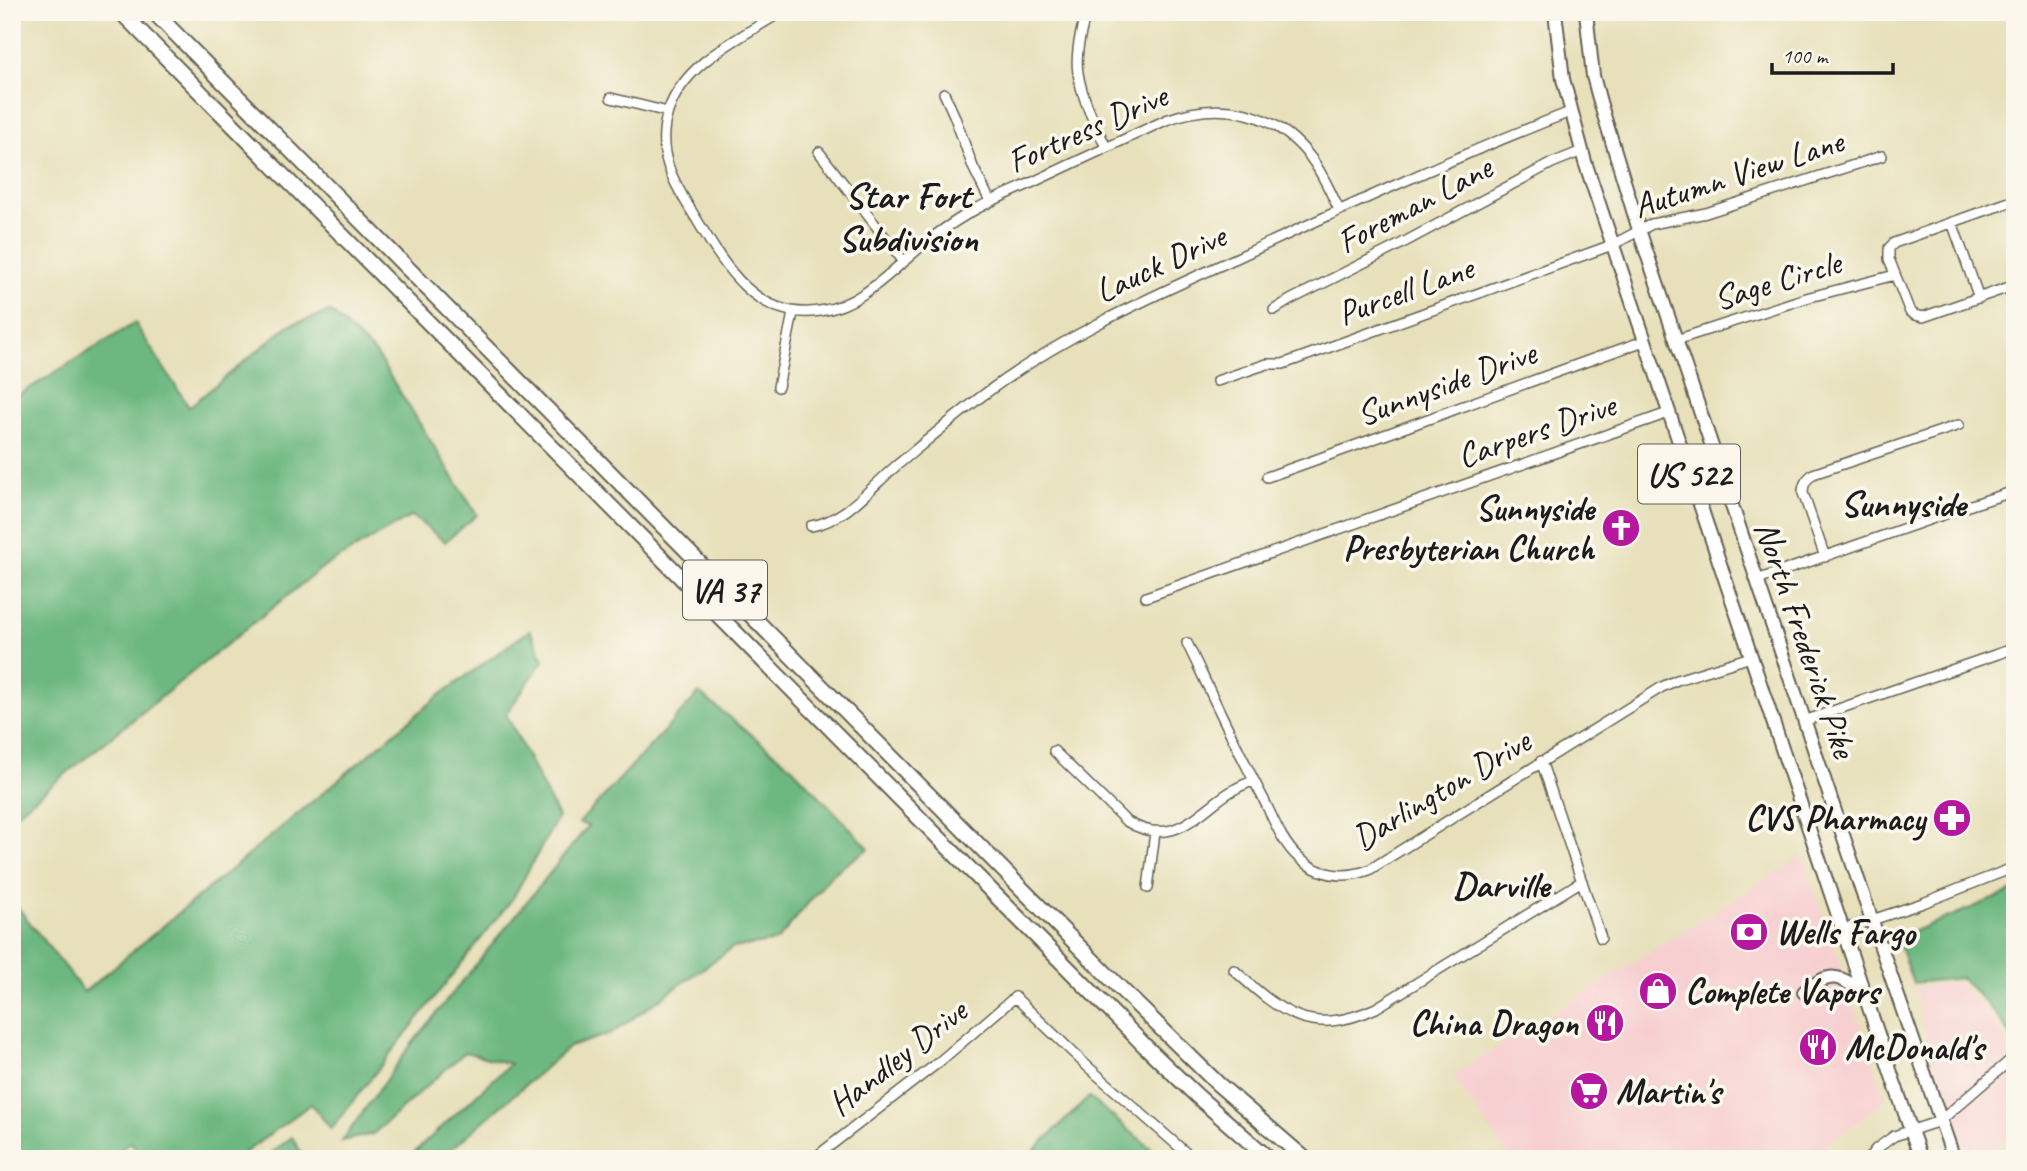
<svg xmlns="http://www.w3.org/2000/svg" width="2027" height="1171" viewBox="0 0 2027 1171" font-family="Caveat,sans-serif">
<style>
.built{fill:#f7cfd1}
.forest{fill:#6db880;stroke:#446a4e;stroke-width:2}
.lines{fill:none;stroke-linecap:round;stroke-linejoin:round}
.minor-casing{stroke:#636153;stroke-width:12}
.major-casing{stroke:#636153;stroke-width:16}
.highway-casing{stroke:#636153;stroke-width:18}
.minor{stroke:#fff;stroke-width:9}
.major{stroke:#fff;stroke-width:12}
.highway{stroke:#fff;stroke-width:14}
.labels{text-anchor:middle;stroke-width:7;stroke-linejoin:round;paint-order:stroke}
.shield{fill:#fbf7ec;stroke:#5f5e5a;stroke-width:2}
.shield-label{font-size:33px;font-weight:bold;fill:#1c1c1c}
.street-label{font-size:35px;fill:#1c1c1c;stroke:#fbf7ec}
.poi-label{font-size:35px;font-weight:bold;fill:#1c1c1c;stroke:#fbf7ec;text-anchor:start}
.neighbourhood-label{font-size:37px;font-weight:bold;fill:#1c1c1c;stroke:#fbf7ec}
</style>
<rect width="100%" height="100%" fill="#fbf7ec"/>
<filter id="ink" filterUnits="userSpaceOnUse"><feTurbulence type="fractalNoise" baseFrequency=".0143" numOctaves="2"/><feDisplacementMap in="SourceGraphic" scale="14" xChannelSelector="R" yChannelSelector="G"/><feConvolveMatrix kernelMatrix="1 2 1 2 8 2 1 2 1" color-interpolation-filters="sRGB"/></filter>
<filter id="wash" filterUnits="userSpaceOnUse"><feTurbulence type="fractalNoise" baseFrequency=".00686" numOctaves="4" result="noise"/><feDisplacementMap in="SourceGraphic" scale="28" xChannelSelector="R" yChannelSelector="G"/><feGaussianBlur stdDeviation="1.57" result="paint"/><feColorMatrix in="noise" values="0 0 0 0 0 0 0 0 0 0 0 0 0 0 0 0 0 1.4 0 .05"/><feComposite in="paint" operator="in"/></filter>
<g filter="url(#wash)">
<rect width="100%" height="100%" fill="#e7e0ba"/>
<path class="built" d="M1803,856L1886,1100L1807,1159H1510L1452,1076Z
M1958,982L1991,1018L2010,1045L2015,1041V1131L1979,1159H1967L1932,1061L1914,988Z"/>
<path class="forest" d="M331,312L376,354L477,515L445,542L412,516L323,567L12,817V399L135,323L189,407L289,325Z
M530,630L544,660L506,714L558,817L513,898L331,1129L311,1104L236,1159H146L130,1142L108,1159H12V900L84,992L440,695Z
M699,693L793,768L869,848L832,874L777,941L732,948L612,1033L569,1047L440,1159H407L510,1064L465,1052L373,1134L342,1141L410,1046L588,826L579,823Z
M2015,890V1037L2013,1038L1993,1011L1962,978L1913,983L1897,938Z
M1089,1097L1164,1159H1025Z
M292,1137L305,1159H263Z"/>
</g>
<g filter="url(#ink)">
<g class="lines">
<g class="minor-casing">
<path id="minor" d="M781,12C741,38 684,62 668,112C654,154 676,186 697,220C725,267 757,321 820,311C863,305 893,269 925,243C939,232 954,222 969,213C989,201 1010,193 1031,183C1076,162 1120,141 1166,120C1220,100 1274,110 1311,158C1323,174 1331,193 1339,210
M1086,12C1081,32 1075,53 1078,73C1082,99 1095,124 1106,147
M944,93L954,115L973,167L990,201
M611,98L668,112
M819,152L904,262
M2015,200L1894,243L1889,248V259L1910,312L1915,315L1923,317L2015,285
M1952,222L1979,298
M1274,310L1290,300L1397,246L1552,163L1582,151
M1676,340L1806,298L1895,275
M1217,381L1267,364H1283L1612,245L1652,224L1706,213L1882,156
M778,387L793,313
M1267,477C1393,433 1518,385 1644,341
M811,526C846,520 869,489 896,466C924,443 952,419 982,396C1061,336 1151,297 1241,256C1350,205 1459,155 1570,112
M1825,557L1803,493C1803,484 1806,480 1813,474L1959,425
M1757,580L1971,505L2015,491
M1146,597L1668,413
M1187,643C1212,695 1236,747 1263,798C1273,818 1282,843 1299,858C1320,876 1344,879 1369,870L1662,687L1677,680L1751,657
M1804,721L2015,648
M1054,751L1126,821C1184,856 1204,795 1254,781
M1541,761L1601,938
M1148,888L1155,832
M1842,930L1923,903L2015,867
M1234,970C1281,1013 1311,1038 1376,1008L1582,881
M813,1159L939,1062L1015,997L1087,1066L1193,1159
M1868,1159L1876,1149L1894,1136L1940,1121L2015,1056"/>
</g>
<g class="major-casing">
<path id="major" d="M1555,12L1563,79L1585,162L1894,1082L1921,1159
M1586,12L1593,76L1600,102L1639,230L1872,921L1954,1159
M1693,487L1722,479
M1804,992C1830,972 1838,973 1864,994"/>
</g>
<g class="highway-casing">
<path id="highway" d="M121,12L1145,1046L1196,1095L1269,1159
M154,12L1121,989L1218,1084L1305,1159"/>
</g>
<use href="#minor" class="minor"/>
<use href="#major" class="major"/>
<use href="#highway" class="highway"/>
</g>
</g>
<defs>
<g id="church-disc" transform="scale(2.0125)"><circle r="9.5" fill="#b5179e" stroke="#fbf7ec"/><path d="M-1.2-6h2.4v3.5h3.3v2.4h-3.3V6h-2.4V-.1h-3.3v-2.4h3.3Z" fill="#fff"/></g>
<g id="pharmacy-disc" transform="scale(2.0125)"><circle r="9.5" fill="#b5179e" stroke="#fbf7ec"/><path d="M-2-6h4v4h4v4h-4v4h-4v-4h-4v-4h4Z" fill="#fff"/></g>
<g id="bank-disc" transform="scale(2.0125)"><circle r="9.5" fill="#b5179e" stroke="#fbf7ec"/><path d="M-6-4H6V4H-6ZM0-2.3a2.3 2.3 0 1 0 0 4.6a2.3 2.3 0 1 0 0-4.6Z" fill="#fff"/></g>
<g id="shop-disc" transform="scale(2.0125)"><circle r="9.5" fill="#b5179e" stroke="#fbf7ec"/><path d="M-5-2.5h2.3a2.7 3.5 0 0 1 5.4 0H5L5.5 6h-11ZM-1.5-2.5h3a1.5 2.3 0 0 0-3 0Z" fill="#fff"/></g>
<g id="restaurant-disc" transform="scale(2.0125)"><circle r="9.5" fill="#b5179e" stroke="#fbf7ec"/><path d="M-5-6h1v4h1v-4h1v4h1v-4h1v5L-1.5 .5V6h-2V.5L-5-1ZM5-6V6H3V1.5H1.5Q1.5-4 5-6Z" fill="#fff"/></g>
<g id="supermarket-disc" transform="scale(2.0125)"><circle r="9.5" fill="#b5179e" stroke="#fbf7ec"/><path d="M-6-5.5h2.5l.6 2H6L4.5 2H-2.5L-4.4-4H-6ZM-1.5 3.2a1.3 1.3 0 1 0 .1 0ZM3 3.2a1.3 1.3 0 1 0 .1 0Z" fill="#fff"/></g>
</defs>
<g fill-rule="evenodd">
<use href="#church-disc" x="1621" y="528"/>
<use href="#pharmacy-disc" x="1952" y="818"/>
<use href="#bank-disc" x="1749" y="932"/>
<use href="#shop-disc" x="1658" y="991"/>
<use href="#restaurant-disc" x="1605" y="1023"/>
<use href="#restaurant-disc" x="1818" y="1047"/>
<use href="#supermarket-disc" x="1589" y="1091"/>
</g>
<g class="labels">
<g class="shield">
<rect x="1638" y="444.5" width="102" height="59" rx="5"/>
<rect x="683" y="560.5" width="84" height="59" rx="5"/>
</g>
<g class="shield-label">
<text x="1689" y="486">US 522</text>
<text x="725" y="602">VA 37</text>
</g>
<g class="street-label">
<text transform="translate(1087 128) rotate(-24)" y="12">Fortress Drive</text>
<text transform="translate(1738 173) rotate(-18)" y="12">Autumn View Lane</text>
<text transform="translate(1414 204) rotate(-28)" y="12">Foreman Lane</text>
<text transform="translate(1160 263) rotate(-25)" y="12">Lauck Drive</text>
<text transform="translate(1777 280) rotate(-17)" y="12">Sage Circle</text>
<text transform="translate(1405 290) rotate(-20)" y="12">Purcell Lane</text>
<text transform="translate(1446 383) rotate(-20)" y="12">Sunnyside Drive</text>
<text transform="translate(1536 430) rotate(-19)" y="12">Carpers Drive</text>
<text transform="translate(1806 639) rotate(71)" y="12">North Frederick Pike</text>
<text transform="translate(1441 789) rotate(-31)" y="12">Darlington Drive</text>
<text transform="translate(897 1057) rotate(-38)" y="12">Handley Drive</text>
</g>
<g class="poi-label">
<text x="1594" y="520" text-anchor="end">Sunnyside<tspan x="1594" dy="40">Presbyterian Church</tspan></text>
<text x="1925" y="830" text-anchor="end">CVS Pharmacy</text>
<text x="1776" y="944">Wells Fargo</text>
<text x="1685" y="1003">Complete Vapors</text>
<text x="1578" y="1035" text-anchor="end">China Dragon</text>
<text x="1845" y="1059">McDonald's</text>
<text x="1616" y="1103">Martin's</text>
</g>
<g class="neighbourhood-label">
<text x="908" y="208">Star Fort<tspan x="908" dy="43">Subdivision</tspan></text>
<text x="1903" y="516">Sunnyside</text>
<text x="1501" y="897">Darville</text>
</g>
</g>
<rect width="2027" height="1171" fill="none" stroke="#fbf7ec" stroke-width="42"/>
<path d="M1772 63v10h121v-10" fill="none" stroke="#1c1c1c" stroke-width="3.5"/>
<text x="1782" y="63" font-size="21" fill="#1c1c1c" stroke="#fbf7ec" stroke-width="5" paint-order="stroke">100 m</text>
</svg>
